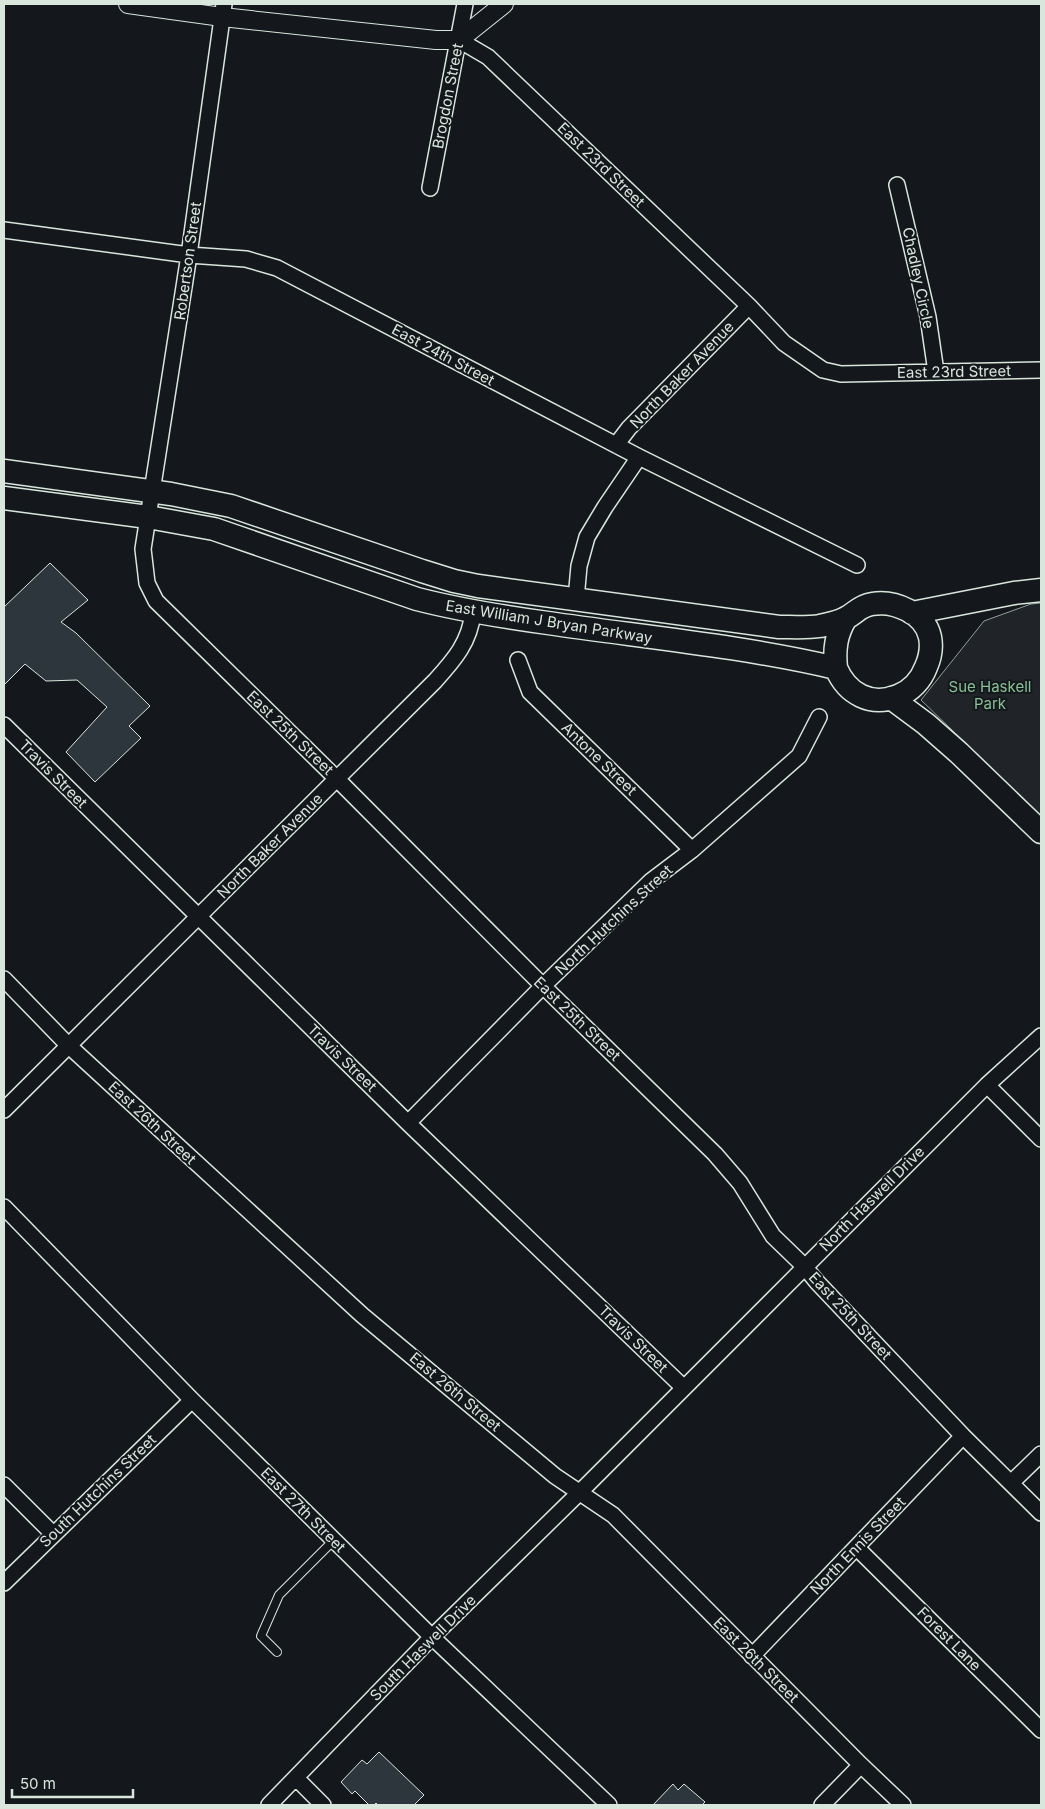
<svg xmlns="http://www.w3.org/2000/svg" width="1045" height="1809" viewBox="0 0 1045 1809" font-family="Inter,sans-serif">
<style>
.green{fill:#202428;stroke:#939e99}
.building{fill:#2c363c;stroke:#d8e6dc}
.lines{fill:none;stroke-linecap:round;stroke-linejoin:round}
.service-casing{stroke:#d8e6dc;stroke-width:10}
.minor-casing{stroke:#d8e6dc;stroke-width:18}
.tertiary-casing{stroke:#d8e6dc;stroke-width:20}
.primary-casing{stroke:#d8e6dc;stroke-width:25}
.service{stroke:#14181c;stroke-width:8}
.minor{stroke:#14181c;stroke-width:15}
.tertiary{stroke:#14181c;stroke-width:18}
.primary{stroke:#14181c;stroke-width:22}
.labels{text-anchor:middle;stroke-width:4;stroke-linejoin:round;paint-order:stroke}
.street-label{font-size:15px;fill:#d8e6dc;stroke:#14181c}
.park-label{font-size:15px;fill:#8ac095;stroke:#14181c}
</style>
<rect width="100%" height="100%" fill="#14181c"/>
<path class="green" d="M1041,603V816L921,700L984,621L1031,604Z"/>
<path class="building" d="M50,563L88,600L61,622L76,633L150,706L129,726L141,738L95,782L66,752L107,707L77,680L46,681L25,664L4,685V607Z
M379,1752L424,1795L414,1805H378L376,1803L374,1805H369L355,1791L352,1794L341,1782L362,1760L367,1764Z
M673,1784L678,1790L684,1784L705,1802L702,1805H653Z"/>
<g class="lines">
<g class="service-casing">
<path id="service" d="M277,1652L261,1636L279,1595L334,1540"/>
</g>
<g class="minor-casing">
<path id="minor" d="M224,4L189,255L143,549L147,583L156,601L337,779L543,986L715,1154L740,1183L773,1236L804,1266L817,1282L963,1436L1041,1513
M459,40L488,57L749,306L784,343L823,370L841,374L1041,370
M897,185L928,317L936,372
M430,188L465,4
M4,230L189,255L246,259L277,268L639,457L857,565
M616,445L629,428L749,306
M576,599L579,566L587,537L605,507L639,457
M518,660L530,692L692,850
M4,725L408,1123L684,1388
M4,979L68,1045L362,1315L555,1476L613,1515L861,1765L903,1805
M987,1085L1041,1139
M4,1110L435,681C454,660 470,642 473,612
M408,1123L543,986L651,881L692,850L799,756L819,717
M4,1207L192,1400L432,1637L609,1805
M1012,1482L1041,1454
M4,1485L53,1534
M857,1548L1041,1730
M4,1583L192,1400
M752,1656L963,1436
M296,1778L323,1805
M269,1805L432,1637L580,1492L987,1085L1041,1036
M822,1805L861,1765"/>
</g>
<g class="tertiary-casing">
<path id="tertiary" d="M128,4L222,17L436,40H459L504,4"/>
</g>
<g class="primary-casing">
<path id="primary" d="M4,471L171,494L231,506L422,571L454,581L478,586L779,627C792,627 807,628 820,626C828,624 840,622 846,618C856,613 859,606 872,604C894,600 925,613 930,637C932,647 930,658 926,667C921,680 911,691 898,696C871,707 847,694 836,668C742,646 644,637 548,623C504,617 460,610 417,599L214,529L148,517L4,498
M912,613L1014,593L1041,590
M836,668C834,649 836,634 846,618
M891,698L926,724L959,753L1041,832"/>
</g>
<use href="#service" class="service"/>
<use href="#minor" class="minor"/>
<use href="#tertiary" class="tertiary"/>
<use href="#primary" class="primary"/>
</g>
<g class="labels">
<g class="street-label">
<text transform="translate(448 96) rotate(-79)" y="5">Brogdon Street</text>
<text transform="translate(601 165) rotate(44)" y="5">East 23rd Street</text>
<text transform="translate(188 261) rotate(-82)" y="5">Robertson Street</text>
<text transform="translate(918 278) rotate(78)" y="5">Chadley Circle</text>
<text transform="translate(443 355) rotate(28)" y="5">East 24th Street</text>
<text transform="translate(954 372) rotate(-1)" y="5">East 23rd Street</text>
<text transform="translate(682 375) rotate(-46)" y="5">North Baker Avenue</text>
<text transform="translate(549 622) rotate(9)" y="5">East William J Bryan Parkway</text>
<text transform="translate(290 733) rotate(44)" y="5">East 25th Street</text>
<text transform="translate(599 759) rotate(44)" y="5">Antone Street</text>
<text transform="translate(53 774) rotate(45)" y="5">Travis Street</text>
<text transform="translate(270 846) rotate(-45)" y="5">North Baker Avenue</text>
<text transform="translate(614 920) rotate(-43)" y="5">North Hutchins Street</text>
<text transform="translate(577 1019) rotate(44)" y="5">East 25th Street</text>
<text transform="translate(342 1058) rotate(44)" y="5">Travis Street</text>
<text transform="translate(152 1123) rotate(43)" y="5">East 26th Street</text>
<text transform="translate(872 1199) rotate(-45)" y="5">North Haswell Drive</text>
<text transform="translate(850 1316) rotate(47)" y="5">East 25th Street</text>
<text transform="translate(633 1339) rotate(44)" y="5">Travis Street</text>
<text transform="translate(455 1392) rotate(40)" y="5">East 26th Street</text>
<text transform="translate(98 1491) rotate(-44)" y="5">South Hutchins Street</text>
<text transform="translate(303 1510) rotate(45)" y="5">East 27th Street</text>
<text transform="translate(858 1546) rotate(-46)" y="5">North Ennis Street</text>
<text transform="translate(949 1639) rotate(45)" y="5">Forest Lane</text>
<text transform="translate(423 1648) rotate(-45)" y="5">South Haswell Drive</text>
<text transform="translate(756 1660) rotate(45)" y="5">East 26th Street</text>
</g>
<g class="park-label">
<text x="990" y="692">Sue Haskell<tspan x="990" dy="17">Park</tspan></text>
</g>
</g>
<rect width="1045" height="1809" fill="none" stroke="#d8e6dc" stroke-width="10"/>
<path d="M12 1789v8h121v-8" fill="none" stroke="#d8e6dc" stroke-width="2.5"/>
<text x="20" y="1789" font-size="15" fill="#d8e6dc" stroke="#14181c" stroke-width="4" paint-order="stroke">50 m</text>
</svg>
